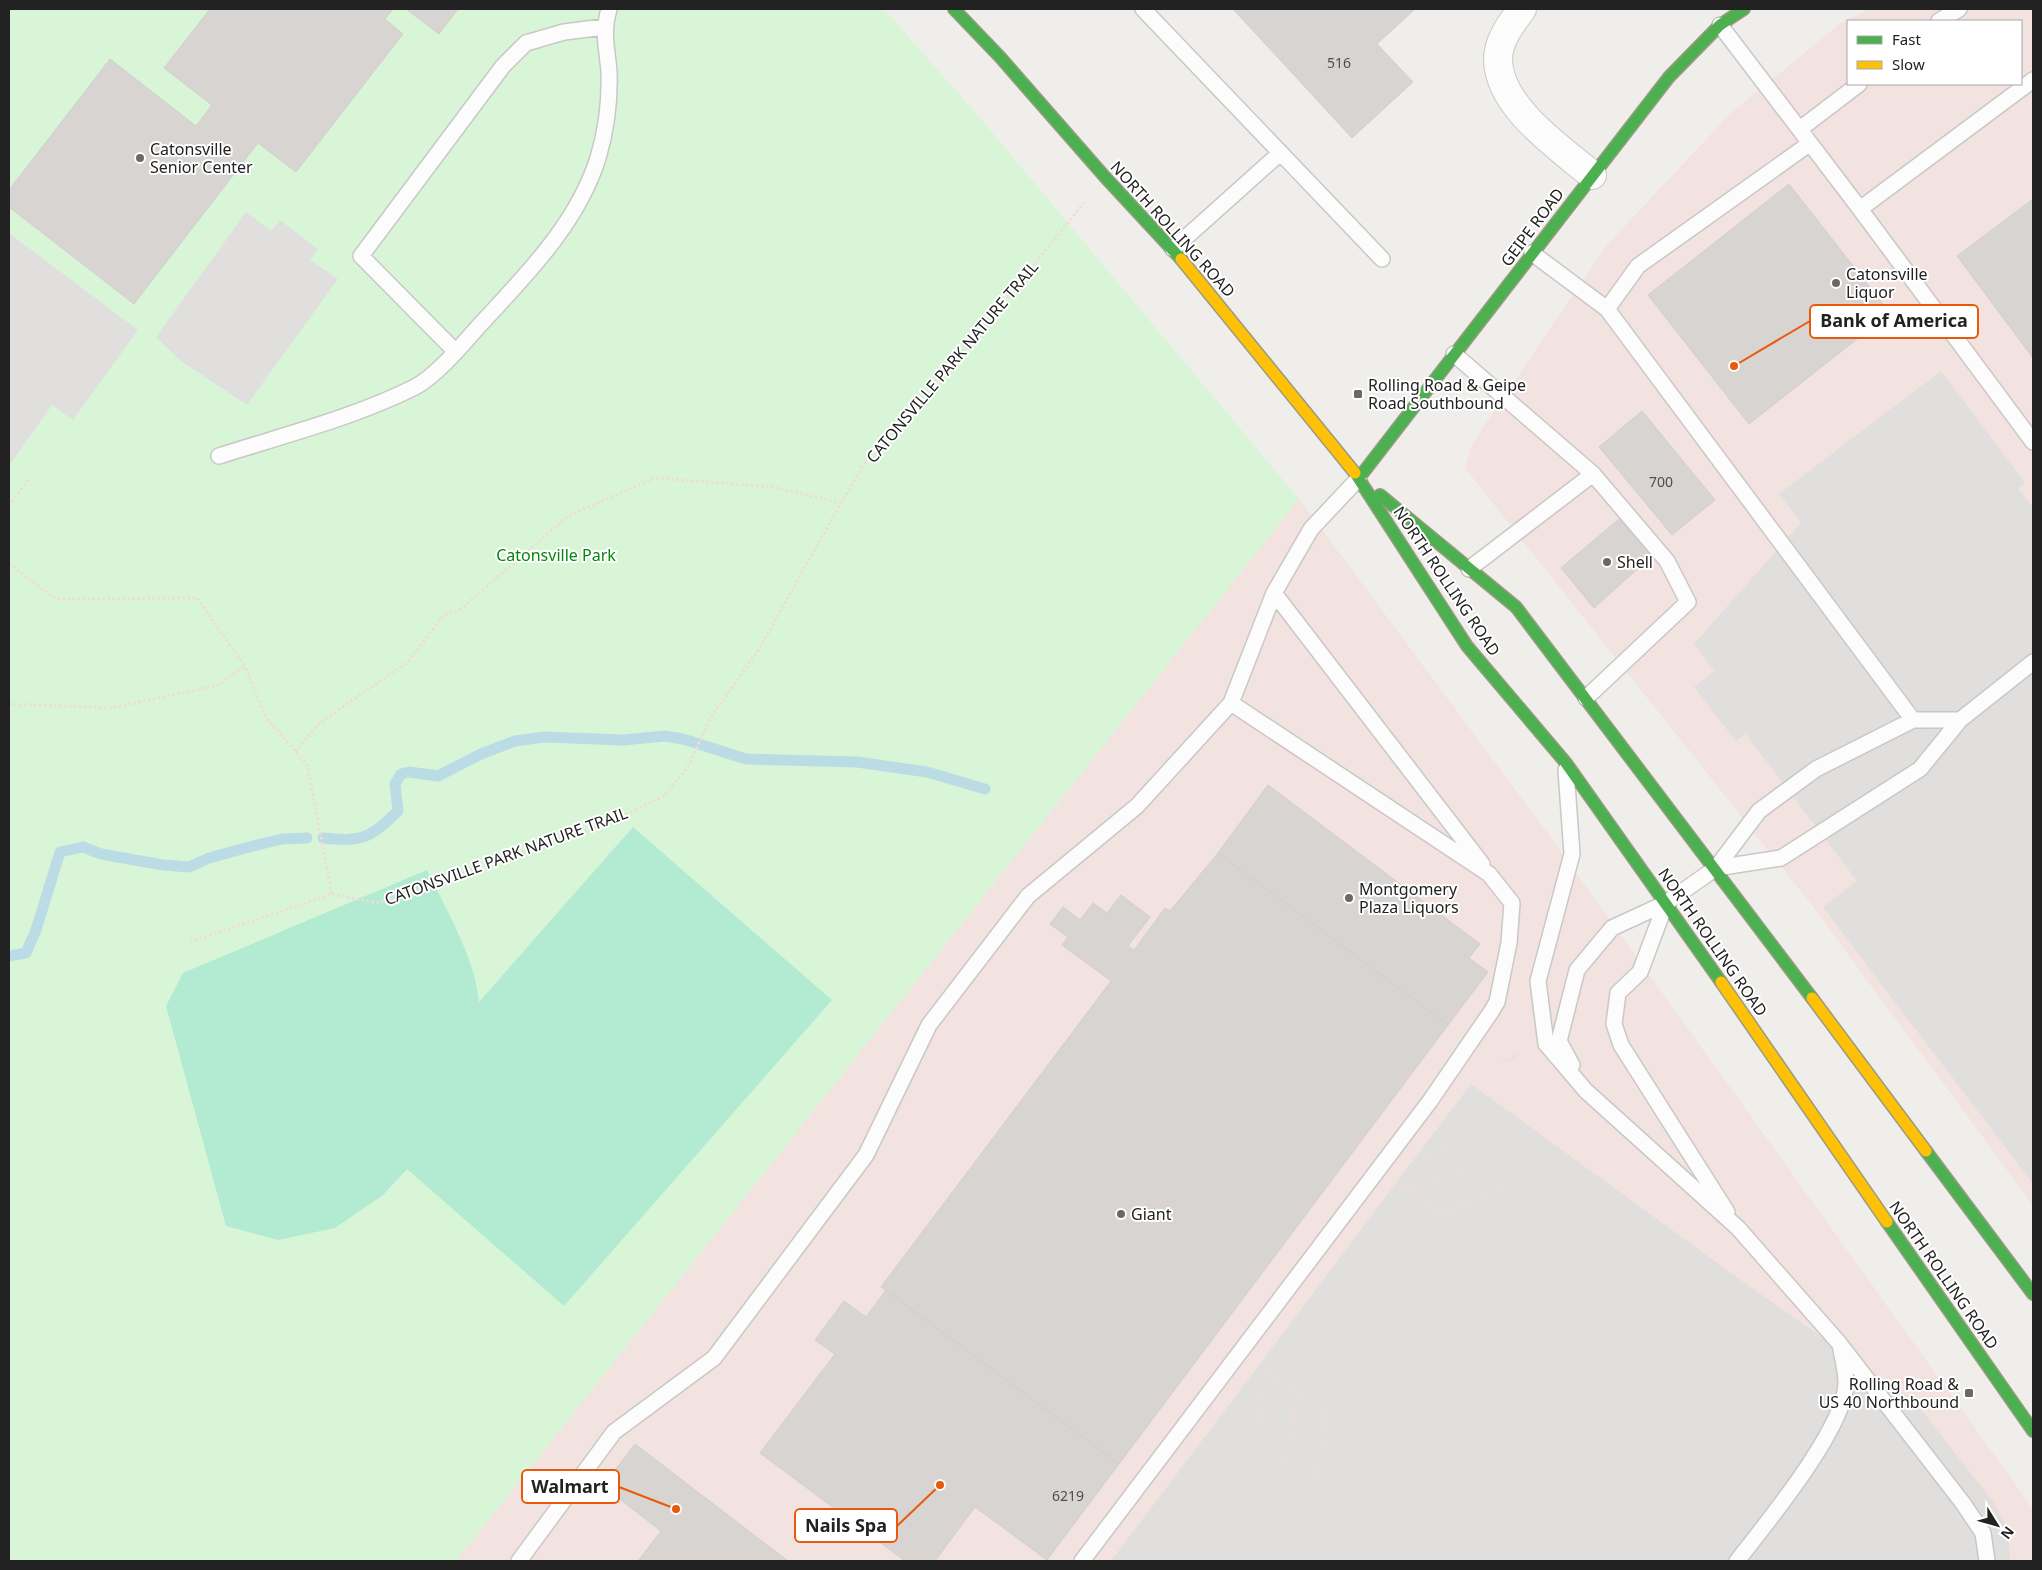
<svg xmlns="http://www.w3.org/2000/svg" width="2042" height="1570" viewBox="0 0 2042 1570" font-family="'Noto Sans',sans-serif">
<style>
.commercial{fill:#f2e2e0;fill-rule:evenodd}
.park{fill:#d8f6d7}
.pitch{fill:#b3ead2}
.parking{fill:#e0dfde}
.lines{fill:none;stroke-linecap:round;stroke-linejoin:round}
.stream{stroke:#bcdce5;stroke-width:11}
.building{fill:#d7d4d1;stroke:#d3cfcb}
.lane-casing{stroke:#c9c8c6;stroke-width:18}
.street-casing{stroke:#c9c8c6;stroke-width:30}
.fast-casing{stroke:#9a9b80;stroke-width:14}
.slow-casing{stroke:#9a9b80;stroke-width:14}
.path{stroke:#eddcda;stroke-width:3;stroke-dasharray:2.5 2.5;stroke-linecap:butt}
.lane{stroke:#fdfcfc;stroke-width:15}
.street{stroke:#fdfcfc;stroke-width:28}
.fast{stroke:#4caf50;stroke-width:11}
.slow{stroke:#ffc107;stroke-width:11}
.poi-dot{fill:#6a6968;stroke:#fff;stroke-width:2}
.labels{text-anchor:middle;stroke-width:4;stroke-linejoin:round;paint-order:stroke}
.number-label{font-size:14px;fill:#4f4e4e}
.poi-label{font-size:16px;fill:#222;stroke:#fff;text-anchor:start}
.street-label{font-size:16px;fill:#222;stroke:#fff}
.park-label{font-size:16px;fill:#05860e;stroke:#fff}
.leader{fill:none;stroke:#e8590c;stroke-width:2}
.callout-dot{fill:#e8590c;stroke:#fff;stroke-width:2}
.callout{fill:#fff;stroke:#e8590c;stroke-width:2}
.callout-label{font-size:18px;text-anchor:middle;font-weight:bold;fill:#222}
</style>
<rect width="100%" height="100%" fill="#f0eeea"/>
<path class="commercial" d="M1870,9H2033V1205L1810,903L1465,468L1472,444L1607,245L1730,114L1841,23ZM1848,21H2021V84H1848Z
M1299,499L1538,820L2033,1509V1561H456Z"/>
<path class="park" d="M9,9H884L981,119L1299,499L456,1561H9Z"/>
<path class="pitch" d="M633,827L832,1000L564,1306L407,1169L383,1195L335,1228L278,1240L226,1226L166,1006L183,973L427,870C446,909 476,960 479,1002Z"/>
<path class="parking" d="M246,212L271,231L280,220L318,249L310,260L338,279L247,405L181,361L156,337Z
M9,233L138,330L73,420L52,405L9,466Z
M1941,371L2025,483L2018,488L2033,508V1184L1823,907L1857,881L1746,734L1736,741L1694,687L1714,671L1694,644L1801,523L1779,494Z
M1471,1084L1742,1281L1915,1402L1994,1503L2008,1529L2010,1561H1111Z"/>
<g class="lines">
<path class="stream" d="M323,838C362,842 369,839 398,811L395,784L401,774L409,772L438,776L481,754L515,741L544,737L623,740L665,736L683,739L746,759L857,762L927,772L985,789
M9,956L26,953L36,930L60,852L83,847L101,854L163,865L189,867L209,858L253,846L282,839L307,838"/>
</g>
<path class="building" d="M210,9H393L385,19L403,34L296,172L258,143L134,304L9,207V190L110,59L196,126L212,105L164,68Z
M406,9H458L439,34Z
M1233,9H1415L1377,44L1413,82L1352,138Z
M1789,184L1890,313L1749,424L1648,295Z
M2033,199V358L1957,256Z
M1642,411L1715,500L1672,535L1599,447Z
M1619,519L1653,555L1594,608L1561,568Z
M1268,785L1480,944L1469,958L1488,972L1448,1025L1218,853Z
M1218,853L1448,1025L1119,1464L881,1287L1111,981L1062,945L1068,937L1050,924L1063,907L1080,920L1093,903L1107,913L1121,895L1150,917L1128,946L1134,950L1165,908L1170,911Z
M886,1290L1119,1464L1047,1560L975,1507L935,1561H905L760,1453L835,1354L815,1340L844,1301L866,1317Z
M635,1444L788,1561H638L661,1531L603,1486Z"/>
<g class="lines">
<g class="lane-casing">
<path id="lane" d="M1143,9L1382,259
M1939,21L1959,9
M1720,25L1860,209L2033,442
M1800,129L1859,84
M1860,209L2033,80
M1173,249L1279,154
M1532,253L1607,309L1913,720
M1607,309L1638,266L1809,144
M456,352L361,256L503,66L526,43L564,32L604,27
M1454,354L1593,474L1469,569
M219,456C284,435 353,418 415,387C436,376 462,345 478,327C524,277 577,225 598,158C606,131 610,101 609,72C607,46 602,35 609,9
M1274,593L1482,864
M1586,698L1688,602L1667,561L1593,474
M1566,770L1572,854L1538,981L1546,1044L1586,1091L1738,1228L1839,1343L1962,1502L1983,1533L1987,1561
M1716,868L1781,858L1920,769L1960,720L2033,662
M1666,903L1640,972L1618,993L1614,1024L1621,1045L1727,1212
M1572,1065L1559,1041L1577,970L1612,928L1666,903L1716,868L1759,811L1816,769L1913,720H1960
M519,1561L614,1432L714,1358L866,1155L929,1025L1028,896L1137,806L1231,703
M1082,1561L1430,1101L1491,1012L1497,1002L1509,943L1512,903L1489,874L1231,703L1274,593L1311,529L1359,478
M1737,1561C1765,1525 1847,1426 1846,1382C1846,1370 1842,1357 1840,1344"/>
</g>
<g class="street-casing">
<path id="street" d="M1522,9C1511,24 1498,40 1498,60C1499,107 1559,147 1592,175"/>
</g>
<g class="fast-casing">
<path id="fast" d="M954,9L1000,57L1105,177L1181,259
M1355,473L1467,646L1566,763L1721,982
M1359,478L1669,77L1720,25L1744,9
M1380,495L1516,607L1812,998
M1926,1151L2033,1294
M1887,1222L2033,1431"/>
</g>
<g class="slow-casing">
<path id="slow" d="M1181,259L1355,473
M1721,982L1887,1222
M1812,998L1926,1151"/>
</g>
<path class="path" d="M841,503L870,454L968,346L1084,203
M9,506L29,479
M9,564L56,599L197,598L245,666L266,718L307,764L332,894L189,942
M9,704L112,708L218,685L245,666
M296,752L317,725L409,661L443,616L461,609L568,516L655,478L773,487L841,503L758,651L711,717L687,768L665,795L612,822L376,903L332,894
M1503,1062L1519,1055
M1402,1186L1442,1215L1505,1186
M1404,1188L1429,1156L1451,1146
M1409,1191L1482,1166
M1262,1369L1327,1415L1313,1483
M1255,1435L1266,1370
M1285,1464L1297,1392"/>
<use href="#lane" class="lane"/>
<use href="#street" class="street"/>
<use href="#fast" class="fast"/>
<use href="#slow" class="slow"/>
</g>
<g class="poi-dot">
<circle cx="140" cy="158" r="5"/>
<circle cx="1836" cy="283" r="5"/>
<rect x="1353" y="389" width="10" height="10" rx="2.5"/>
<circle cx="1607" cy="562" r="5"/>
<circle cx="1349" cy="898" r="5"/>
<circle cx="1121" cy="1214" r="5"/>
<rect x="1964" y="1388" width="10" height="10" rx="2.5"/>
</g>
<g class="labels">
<g class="number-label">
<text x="1339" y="68">516</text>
<text x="1661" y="487">700</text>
<text x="1068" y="1501">6219</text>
</g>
<g class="poi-label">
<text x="150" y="155">Catonsville<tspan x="150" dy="18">Senior Center</tspan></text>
<text x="1846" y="280">Catonsville<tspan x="1846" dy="18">Liquor</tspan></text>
<text x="1368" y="391">Rolling Road &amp; Geipe<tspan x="1368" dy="18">Road Southbound</tspan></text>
<text x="1617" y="568">Shell</text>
<text x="1359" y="895">Montgomery<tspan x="1359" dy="18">Plaza Liquors</tspan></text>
<text x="1131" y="1220">Giant</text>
<text x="1959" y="1390" text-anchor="end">Rolling Road &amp;<tspan x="1959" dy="18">US 40 Northbound</tspan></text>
</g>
<g class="street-label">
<text transform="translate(1532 227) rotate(-53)" y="6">GEIPE ROAD</text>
<text transform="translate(1173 229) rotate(48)" y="6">NORTH ROLLING ROAD</text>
<text transform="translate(952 362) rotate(-50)" y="6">CATONSVILLE PARK NATURE TRAIL</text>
<text transform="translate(1447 581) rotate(56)" y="6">NORTH ROLLING ROAD</text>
<text transform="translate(506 856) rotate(-20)" y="6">CATONSVILLE PARK NATURE TRAIL</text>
<text transform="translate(1713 942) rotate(55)" y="6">NORTH ROLLING ROAD</text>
<text transform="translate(1944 1275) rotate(55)" y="6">NORTH ROLLING ROAD</text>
</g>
<g class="park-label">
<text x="556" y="561">Catonsville Park</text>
</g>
</g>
<path class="leader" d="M1734 366L1810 321M676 1509L619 1487M940 1485L897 1526"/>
<g class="callout-dot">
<circle cx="1734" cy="366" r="5"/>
<circle cx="676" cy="1509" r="5"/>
<circle cx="940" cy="1485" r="5"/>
</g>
<g class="callout">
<rect x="1810" y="305" width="168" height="33" rx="5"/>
<rect x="522" y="1470" width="97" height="33" rx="5"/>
<rect x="795" y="1509" width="102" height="33" rx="5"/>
</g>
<g class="callout-label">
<text x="1894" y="327">Bank of America</text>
<text x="570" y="1493">Walmart</text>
<text x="846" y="1532">Nails Spa</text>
</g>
<rect width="2042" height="1570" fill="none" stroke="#222222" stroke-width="20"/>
<rect x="1847" y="20" width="175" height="65" fill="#ffffff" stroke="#a7a7a7"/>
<rect x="1857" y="36" width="25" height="8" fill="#4caf50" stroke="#a7a7a7"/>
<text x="1892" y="45" font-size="15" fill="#222222">Fast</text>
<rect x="1857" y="61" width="25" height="8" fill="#ffc107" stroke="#a7a7a7"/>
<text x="1892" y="70" font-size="15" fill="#222222">Slow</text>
<g transform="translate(1997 1525) rotate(127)" stroke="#ffffff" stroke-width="4" paint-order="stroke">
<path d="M0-4L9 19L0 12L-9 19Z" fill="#222222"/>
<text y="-8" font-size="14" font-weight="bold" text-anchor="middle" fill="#222222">N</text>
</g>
</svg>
